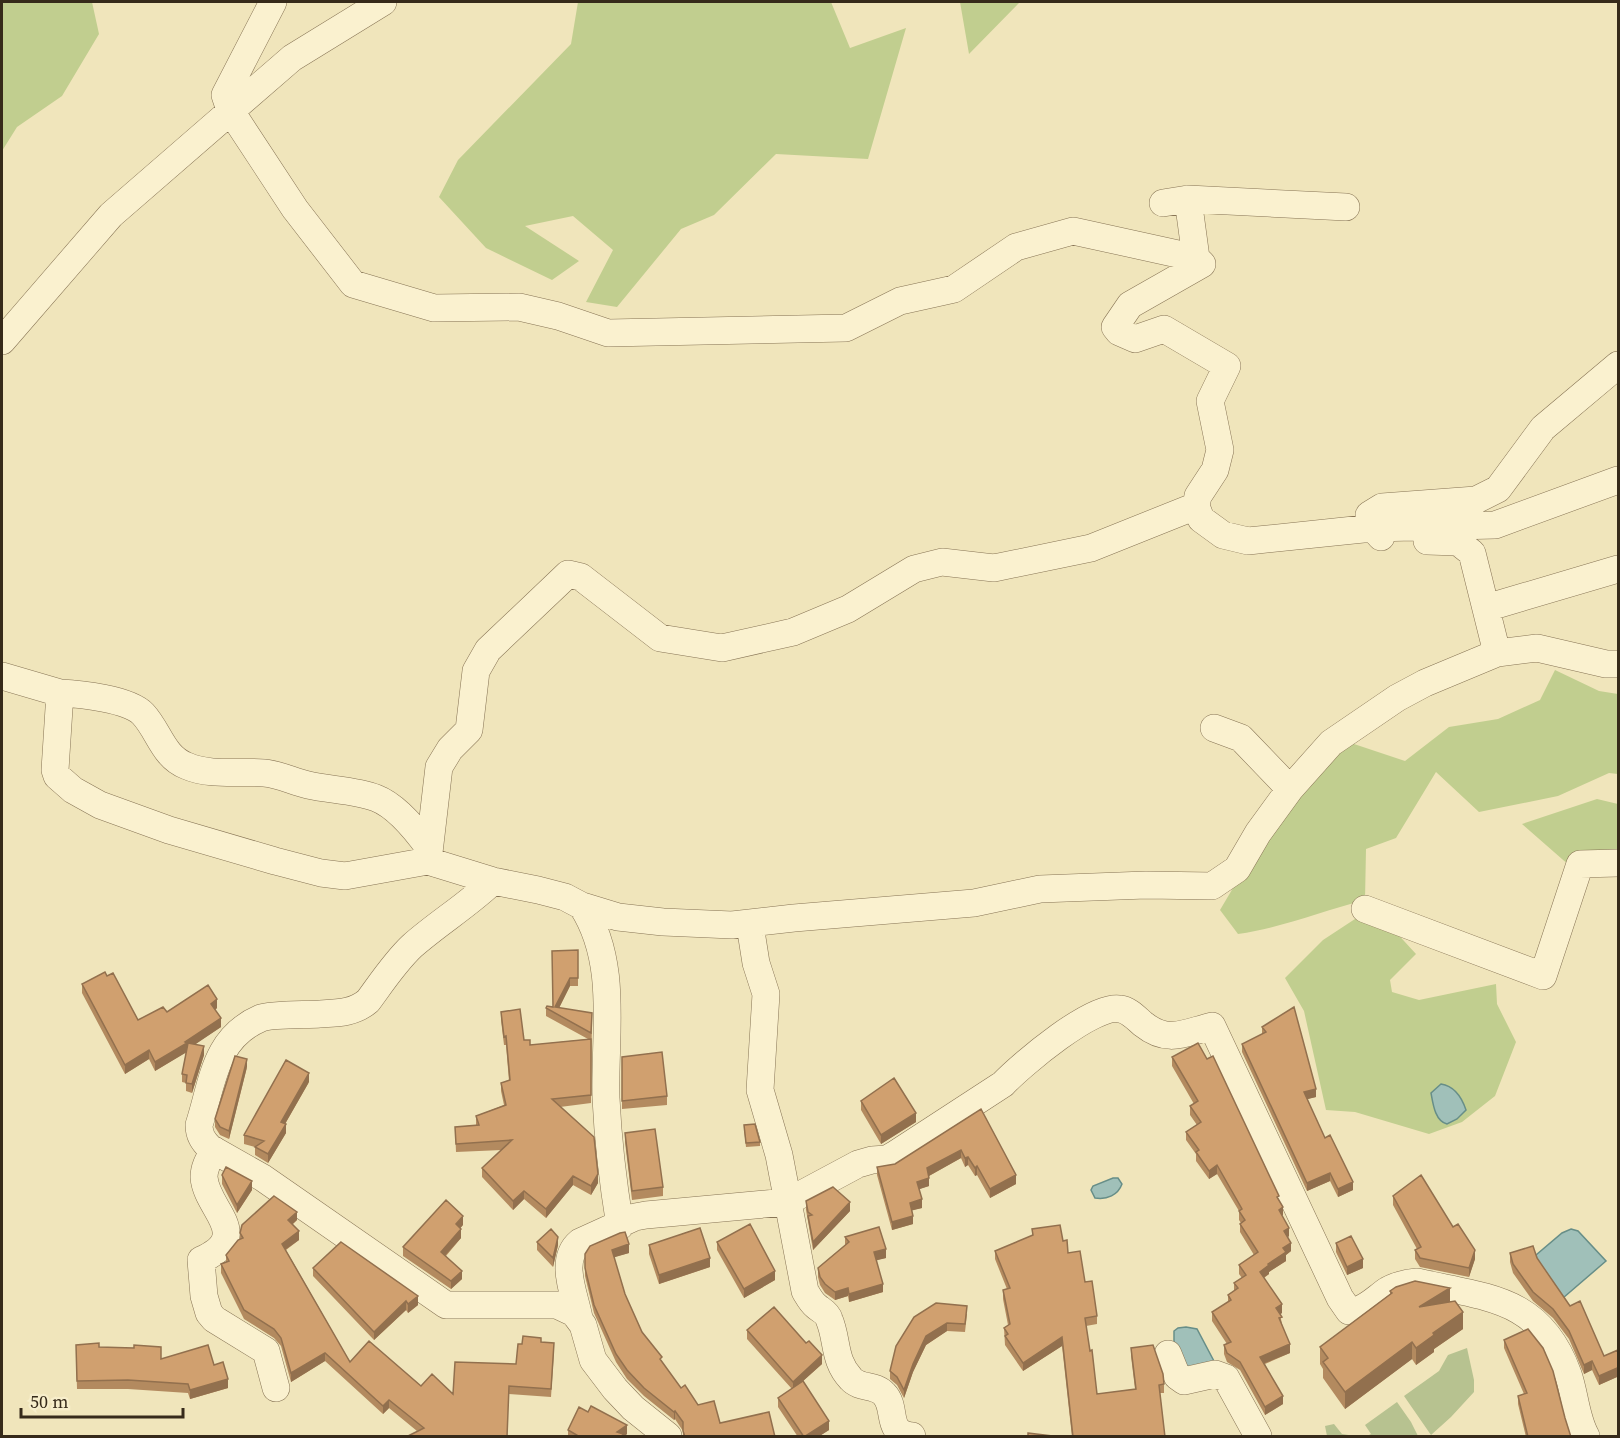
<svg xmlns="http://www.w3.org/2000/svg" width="1620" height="1438" viewBox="0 0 1620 1438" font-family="'Source Serif 4',serif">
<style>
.green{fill:#c1ce8f}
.cemetery{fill:#b7c290}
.water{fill:#a0c0b9;stroke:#678e88;stroke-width:1.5}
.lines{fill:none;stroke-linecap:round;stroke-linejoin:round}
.minor-casing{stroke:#877455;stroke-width:28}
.minor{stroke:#faf1cf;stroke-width:27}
.wall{fill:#b38a5f}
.shaded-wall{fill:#92704e}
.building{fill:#d0a06f;stroke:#92704e;stroke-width:1.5}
</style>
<rect width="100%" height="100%" fill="#f0e5bb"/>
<path class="green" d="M2,2H92L99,34L62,96L17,127L2,151Z
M578,2H831L850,48L906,28L868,159L776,154L714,215L681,229L617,307L586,302L613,250L573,216L525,226L579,261L552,280L486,248L439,197L458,160L571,44Z
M960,2H1020L969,54Z
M1555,670L1599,691L1618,694V774L1609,773L1558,796L1479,812L1436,772L1396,838L1366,849L1365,900C1322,911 1281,928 1238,934L1220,910L1268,829L1345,741L1405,761L1449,727L1498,719L1540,700Z
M1597,799L1618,804V860L1570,866L1522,824Z
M1355,919L1393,929L1416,954L1390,980L1392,992L1419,1000L1496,984L1497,1004L1516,1042L1495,1096L1462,1122L1429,1134L1355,1112L1326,1110L1304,1011L1285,978L1323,940Z"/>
<path class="cemetery" d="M1467,1348L1474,1380V1392L1451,1417L1431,1435L1404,1396L1439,1371L1448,1355Z
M1397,1402L1411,1422L1418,1436H1367L1371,1434L1365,1425Z
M1334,1424L1342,1434L1355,1436H1327L1325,1426Z"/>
<path class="water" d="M1441,1084C1454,1086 1462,1098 1466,1110L1457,1119L1447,1124C1435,1121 1433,1104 1431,1093Z
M1113,1178H1118L1122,1184C1118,1195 1107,1200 1095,1198L1091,1190L1093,1186Z
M1571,1229L1578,1231L1606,1261L1563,1298L1539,1267L1536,1255L1562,1233Z
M1186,1327L1197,1329L1215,1363L1187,1372L1174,1345V1331L1178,1328Z"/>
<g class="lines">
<g class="minor-casing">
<path id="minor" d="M273,2L225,95L230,110L295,209L353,284L434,308L519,307L558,316L608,333L846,328L900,301L954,289L1016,247L1073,231L1196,258
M1188,199L1196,258L1202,264L1130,305L1115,327L1119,332L1135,339L1164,329L1227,366L1210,401L1220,450L1215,470L1198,496L1196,506L1201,519L1223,535L1248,541L1373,528L1495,525L1618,480
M1163,203L1188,199L1346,207
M2,341L111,215L292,58L383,2
M1381,537L1373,528L1369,515L1382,507L1476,500L1498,489L1543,428L1618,365
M1427,541L1458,542L1472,553L1497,653
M1486,608L1618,569
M2,676L60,693L55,770L57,776L73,790L100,805L169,830L275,861L321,873L345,876L428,861L493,881L538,890L565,897L582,906L618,917L663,922L732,925L794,918L974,903L1040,889L1146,885L1212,886L1237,869L1258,833L1290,789L1331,743L1397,698L1425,683L1497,653L1537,648L1606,664H1618
M60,693C80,694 129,699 143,714C159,731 163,757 187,766C210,776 239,771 264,773C279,774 294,782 308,785C330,790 355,790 376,798C397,806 416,830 429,848
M1214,728L1241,738L1290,789
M428,861L439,767L450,749L469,730L476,671L488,650L568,574L581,577L660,638L722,648L793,632L848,609L914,569L942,562L994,568L1091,548L1196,506
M493,881C468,905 438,923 412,946C395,962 382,982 368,1001C354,1013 338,1013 320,1014C306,1015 272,1014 261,1018C214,1038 213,1082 199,1125C199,1135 203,1141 210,1148L263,1178L446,1305H557L574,1313L583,1325L593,1360L615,1389L633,1408L668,1436
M582,906C619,963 604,1035 606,1098C608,1141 613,1183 620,1226
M1365,909L1543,976L1580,864L1618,863
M750,925L756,963L766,994L760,1090L779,1155L805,1291C808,1296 811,1302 816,1306C820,1310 827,1312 829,1319C838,1340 833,1360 851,1379C860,1389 875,1384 884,1394C898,1408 884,1433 912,1436
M214,1150C209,1159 204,1167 204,1177C206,1210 255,1235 201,1260L204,1296L209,1313L214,1319L266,1351L276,1388
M579,1318C575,1295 558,1260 580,1242L635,1217L646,1215L787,1202L858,1164L872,1160L887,1159L894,1155L1003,1084C1021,1065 1094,1003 1120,1009C1129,1010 1136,1018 1143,1024C1168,1044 1184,1033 1212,1026L1340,1298L1349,1311C1363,1313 1377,1297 1388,1290C1397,1285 1407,1283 1417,1282C1488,1298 1540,1297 1568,1374C1575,1394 1576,1419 1586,1436
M1168,1354L1177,1376L1184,1381L1215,1374L1226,1378L1258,1436"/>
</g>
<use href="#minor" class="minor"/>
</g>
<path class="wall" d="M578,950V986H570L559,1008L592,1013L591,1103L560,1107L598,1183L591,1195L573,1185L546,1218L524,1199L513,1210L482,1177V1168L502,1150L456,1152L455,1127L476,1125V1116L504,1105L501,1091V1083L509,1081L506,1045H504L501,1020V1012L524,1040L530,1045L588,1039L546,1016V1008L553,1007Z
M107,976L138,1020L167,1012L217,1008L215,1010L221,1027L195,1044L204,1055L192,1093L186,1091V1083L182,1082V1074L186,1052L155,1071L149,1059L125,1074L82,993V984Z
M1262,1027L1316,1097L1307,1099L1325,1138L1353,1190L1338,1197L1330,1181L1307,1191L1242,1052V1044L1262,1034Z
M622,1057L667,1096V1105L622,1109Z
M1172,1057L1279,1200L1282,1216L1289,1236L1288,1237L1291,1251L1286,1255V1261L1269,1272V1274L1264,1278L1282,1313L1280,1314L1282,1324L1290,1353L1265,1364L1283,1404L1265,1415L1240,1370L1227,1362L1224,1354V1345L1227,1344L1212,1321V1312L1228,1302V1295L1234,1291V1283L1242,1278L1239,1274V1265L1254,1255L1240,1232V1224L1241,1223L1239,1220V1211L1217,1174L1209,1179L1196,1161V1154L1186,1140V1132L1197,1125L1190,1115V1106L1194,1104L1172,1066Z
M247,1067L229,1139L220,1135L215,1127V1119Z
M309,1082L285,1124L286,1133L268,1163L255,1155V1147L244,1144V1135Z
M861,1101L916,1122L881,1144L861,1110Z
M981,1109L1016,1184L990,1198L977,1175L975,1176L968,1165L965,1167L961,1158L929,1176V1186L919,1189L922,1208L912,1210L913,1224L892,1230L877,1175V1167L895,1164Z
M744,1129L760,1142V1146L746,1147Z
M625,1133L663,1187V1196L632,1200L625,1142Z
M222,1175L252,1190L237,1213L222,1184Z
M1393,1196L1453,1227L1475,1259L1469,1277L1420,1267L1415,1259V1250L1417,1249L1393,1205Z
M806,1201L850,1211L813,1250L806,1210Z
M297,1220L293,1224L299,1240L286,1250L350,1362L421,1386L453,1394L516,1364L522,1344L541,1342L554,1352L551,1397L509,1394L417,1431L389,1408L383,1414L325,1361L291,1382L281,1346L274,1338L244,1319L221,1273V1264L226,1262V1255L240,1239V1233Z
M463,1225L460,1228L461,1238L446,1256L462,1279L451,1289L403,1256V1247Z
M1032,1229L1063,1241L1068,1253L1085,1282L1097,1316V1324L1086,1326L1097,1394L1135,1389L1131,1356V1348L1164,1384V1393H1160L1165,1437H1072L1062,1346L1023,1371L1005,1345L1004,1328L1008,1325L1003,1299V1290L1007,1289L995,1259V1251L1032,1236Z
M845,1237L886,1258L876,1260L883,1292L849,1302L848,1296L835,1300L825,1293L820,1285L818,1277V1268L845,1245Z
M537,1242L558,1245L553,1267L537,1250Z
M717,1242L775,1280L744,1298L717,1250Z
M1336,1243L1363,1268L1347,1275L1336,1252Z
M649,1245L710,1267L659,1284L649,1254Z
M629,1253L614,1257L625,1294L642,1332L662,1362L681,1388L698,1405L720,1423L775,1437H683V1431L675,1419L674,1420L644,1396L627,1379L616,1362L594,1313L585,1276V1254Z
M1510,1253L1537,1258L1604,1356L1618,1350V1382L1617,1377L1599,1385L1592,1370L1584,1374L1569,1339L1553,1318L1533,1301L1513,1273L1510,1262Z
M313,1268L418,1305L408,1313L406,1310L374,1340L313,1276Z
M1390,1291L1450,1302L1463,1329L1434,1349V1352L1416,1365L1412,1359L1345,1409L1323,1378V1369L1320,1364V1347L1390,1294Z
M936,1303L967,1314L965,1332L947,1331L926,1345L913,1372L904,1398L897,1385L890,1379V1371Z
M747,1330L822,1364L803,1381L829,1430L818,1437H798L778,1407V1398L792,1389L747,1339Z
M1504,1340L1565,1418L1571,1437H1526L1518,1404V1396L1524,1394L1504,1348Z
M99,1347L161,1359L214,1365L228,1388L190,1399L188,1393L128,1389H77L76,1353Z
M568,1430L627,1434L623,1437H568Z"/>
<path class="shaded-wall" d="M570,978V986L556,1014L555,1007Z
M217,999V1008L211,1013V1004Z
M221,1018V1027L187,1050V1052L155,1071V1062Z
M204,1046V1055L192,1093V1084Z
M149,1050V1059L125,1074V1065Z
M247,1059V1067L229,1139V1131Z
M309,1073V1082L281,1131V1122Z
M1316,1089V1097L1304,1100V1092Z
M916,1113V1122L881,1144V1135Z
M286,1124V1133L268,1163V1154Z
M961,1150V1158L927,1177V1168Z
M968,1157V1165L965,1167V1158Z
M1217,1165V1174L1209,1179V1171Z
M977,1166V1175L975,1176V1168Z
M1330,1173V1181L1307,1191V1183Z
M598,1174V1183L591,1195V1186Z
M1016,1175V1184L990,1198V1189Z
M573,1176V1185L546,1218V1209Z
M929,1178V1186L917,1190V1182Z
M252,1181V1190L237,1213V1205Z
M1353,1182V1190L1338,1197V1189Z
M524,1191V1199L513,1210V1201Z
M922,1199V1208L910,1211V1203Z
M850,1202V1211L813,1250V1242Z
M1283,1207V1215L1279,1218V1210Z
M297,1212V1220L288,1228V1220Z
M463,1216V1225L456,1233V1224Z
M913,1216V1224L892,1230V1222Z
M1289,1228V1236L1284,1240V1231Z
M461,1229V1238L441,1260V1252Z
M299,1231V1240L282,1252V1244Z
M558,1237V1245L553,1267V1258Z
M1291,1243V1251L1286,1255V1261L1269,1272V1274L1260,1280V1272L1283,1248Z
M629,1244V1253L612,1258V1250Z
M886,1249V1258L874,1261V1252Z
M1475,1250V1259L1469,1277V1268Z
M710,1258V1267L659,1284V1275Z
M1363,1259V1268L1347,1275V1267Z
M462,1271V1279L451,1289V1281Z
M775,1271V1280L744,1298V1289Z
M883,1284V1292L849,1302V1294Z
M848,1288V1296L835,1300V1292Z
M1450,1288V1305L1419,1307Z
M418,1296V1305L408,1313V1304Z
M406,1301V1310L374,1340V1332Z
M1282,1304V1313L1276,1317V1308Z
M1463,1312V1329L1434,1349V1352L1416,1365V1348L1433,1333Z
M947,1323V1331L926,1345L913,1372L904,1398V1390L913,1364L926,1336Z
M1062,1337V1346L1023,1371V1363Z
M1412,1342V1359L1345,1409V1392Z
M1290,1344V1353L1260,1365V1357Z
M325,1353V1361L291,1382V1373Z
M822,1355V1364L793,1390V1382Z
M1592,1361V1370L1584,1374V1365Z
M1617,1368V1377L1599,1385V1376Z
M228,1379V1388L190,1399V1390Z
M1283,1396V1404L1265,1415V1407Z
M389,1400V1408L383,1414V1406Z
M675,1411V1419L674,1420V1412Z
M829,1421V1430L818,1437H804Z
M627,1425V1434L623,1437H617V1432Z"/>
<path class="building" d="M578,950V978H570L555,1007L592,1013L591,1033L546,1008L547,1006L553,1007L552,951Z
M105,972L107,976L113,973L138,1020L163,1007L167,1012L208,985L217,999L211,1004L221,1018L185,1042L187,1043L155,1062L149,1050L125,1065L82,984Z
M1294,1007L1316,1089L1304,1092L1325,1138L1330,1135L1353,1182L1338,1189L1330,1173L1307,1183L1242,1044L1266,1032L1262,1027Z
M520,1009L524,1040H530V1045L591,1039V1095L552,1099L594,1137L598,1174L591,1186L573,1176L546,1209L524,1191L513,1201L482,1168L512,1140L456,1144L455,1127L479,1125L476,1116L506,1105L501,1083L510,1080L506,1036L504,1037L501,1012Z
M188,1043L204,1046L192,1084L186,1083L187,1075L182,1074Z
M1198,1043L1207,1059L1213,1056L1279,1196L1277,1197L1283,1207L1279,1210L1289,1228L1284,1231L1291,1243L1283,1248L1286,1252L1268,1264L1269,1265L1260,1272L1282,1304L1276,1308L1282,1317L1279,1318L1290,1344L1260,1357L1283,1396L1265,1407L1240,1362L1227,1353L1224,1345L1231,1342L1212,1312L1231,1300L1228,1295L1238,1288L1234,1283L1246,1275L1239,1265L1258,1252L1240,1224L1245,1220L1239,1211L1242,1209L1217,1165L1209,1171L1196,1152L1199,1150L1186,1132L1201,1122L1190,1106L1198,1101L1172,1057Z
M662,1052L667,1096L622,1101V1057Z
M235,1056L247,1059L229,1131L220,1127L215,1119Z
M286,1060L309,1073L281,1122L286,1124L268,1154L255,1147L264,1141L244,1135Z
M894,1078L916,1113L881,1135L861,1101Z
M981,1109L1016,1175L990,1189L977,1166L975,1168L968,1157L965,1158L961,1150L927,1168L929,1178L917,1182L922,1199L910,1203L913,1216L892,1222L877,1167L895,1164Z
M755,1124L760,1142L746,1143L744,1125Z
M655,1129L663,1187L632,1191L625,1133Z
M226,1167L252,1181L237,1205L222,1175Z
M1421,1175L1453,1227L1458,1224L1475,1250L1469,1268L1420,1258L1415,1250L1421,1247L1393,1196Z
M833,1187L850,1202L813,1242L808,1216L812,1215L808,1212L806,1201Z
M274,1196L297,1212L288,1220L299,1231L282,1244L350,1362L369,1341L421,1386L432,1374L453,1394L455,1362L516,1364L518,1344H522L523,1336L541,1338V1342L554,1343L551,1389L509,1386L507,1437H406L424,1428L389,1400L383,1406L325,1353L291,1373L281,1338L274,1329L244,1310L221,1264L229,1261L226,1255L238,1240L243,1238L240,1233L242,1225Z
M446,1200L463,1216L456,1224L461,1229L441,1252L462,1271L451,1281L403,1247Z
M750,1224L775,1271L744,1289L717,1242Z
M1060,1225L1063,1241L1067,1240L1068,1253L1080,1251L1085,1282L1092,1281L1097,1316L1085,1318L1090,1351L1092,1350L1097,1394L1136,1389L1131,1348L1153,1345L1163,1374L1164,1384L1159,1385L1165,1437H1073L1062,1337L1023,1363L1005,1336L1008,1334L1004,1328L1010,1324L1003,1290L1010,1288L995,1251L1033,1235L1032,1229Z
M879,1227L886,1249L874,1252L883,1284L849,1294L848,1288L835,1292L825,1284L820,1277L818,1268L849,1242L845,1237Z
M700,1228L710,1258L659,1275L649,1245Z
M551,1229L558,1237L553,1258L537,1242Z
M625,1232L629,1244L612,1250L625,1294L642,1332L662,1357L660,1359L681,1388L685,1385L698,1405L714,1401L720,1423L769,1412L775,1437H685L683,1431V1422L675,1411L674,1412L644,1388L627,1370L616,1354L594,1305L585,1268V1254L590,1246L620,1233Z
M1351,1236L1363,1259L1347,1267L1336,1243Z
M341,1242L418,1296L408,1304L406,1301L374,1332L313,1268Z
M1533,1246L1537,1258L1570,1306L1580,1301L1604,1356L1618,1350V1373L1617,1368L1599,1376L1592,1361L1584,1365L1569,1331L1553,1309L1533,1292L1513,1264L1510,1253Z
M1415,1281L1450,1288L1419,1307L1455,1301L1463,1312L1433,1333L1434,1335L1416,1348L1412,1342L1345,1392L1323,1362L1328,1358L1320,1347L1392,1293L1390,1291L1396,1287Z
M936,1303L967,1306L965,1324L947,1323L926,1336L913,1364L904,1390L897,1377L890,1371L896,1346L914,1317Z
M774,1307L806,1343L809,1341L822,1355L793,1382L747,1330Z
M1528,1329L1543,1348L1553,1371L1565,1418L1571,1437H1528L1518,1396L1527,1393L1504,1340Z
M99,1343V1347L134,1348V1345L161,1347V1359L208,1345L214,1365L223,1362L228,1379L190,1390L188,1384L128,1380L77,1381L76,1345Z
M803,1381L829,1421L804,1437L778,1398Z
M591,1406L627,1425L617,1432L623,1434L622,1437H580L568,1430L579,1407L588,1412Z
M1028,1433L1061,1437H1028Z"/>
<rect width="1620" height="1438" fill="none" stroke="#362a1a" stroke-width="6"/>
<path d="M21 1408v9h162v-9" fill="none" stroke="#362a1a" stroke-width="3"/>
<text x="30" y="1408" font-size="18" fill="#362a1a" stroke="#f7eecb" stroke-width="4.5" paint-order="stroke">50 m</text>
</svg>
